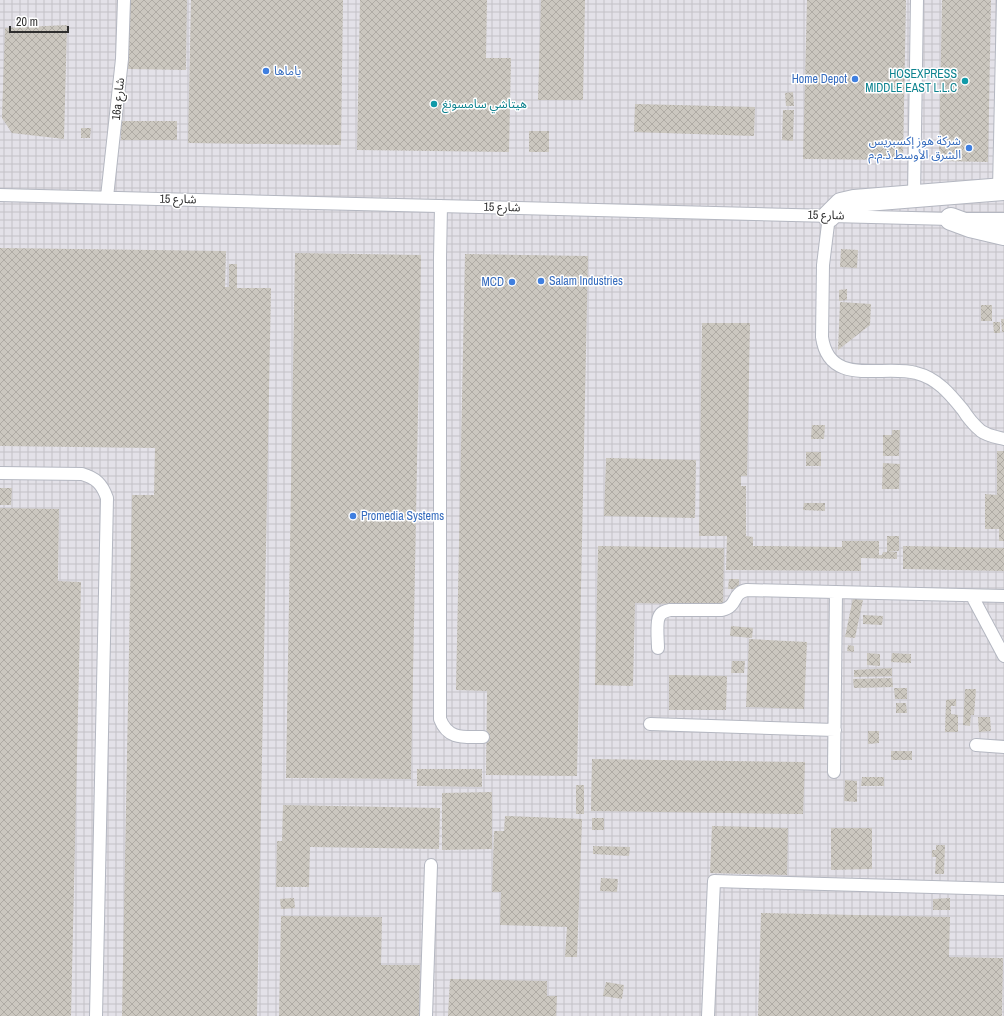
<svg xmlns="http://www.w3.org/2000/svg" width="1004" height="1016" viewBox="0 0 1004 1016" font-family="'Archivo Narrow','Noto Sans Arabic',sans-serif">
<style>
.industrial{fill:url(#industrial-grid)}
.building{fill:url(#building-cross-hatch)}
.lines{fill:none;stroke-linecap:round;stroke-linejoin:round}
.service-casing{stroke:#b4b7c1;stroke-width:14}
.secondary-casing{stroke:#b4b7c1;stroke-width:24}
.service{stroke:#fff;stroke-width:12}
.secondary{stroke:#fff;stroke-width:22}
.shop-dot{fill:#3f7fe0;stroke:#fff;stroke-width:1.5}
.culture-dot{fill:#0f9aa8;stroke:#fff;stroke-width:1.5}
.labels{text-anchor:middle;stroke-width:3;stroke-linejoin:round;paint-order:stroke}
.shop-label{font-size:12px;fill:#366cbe;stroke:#fff;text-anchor:start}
.culture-label{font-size:12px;fill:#0d838f;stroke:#fff;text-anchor:end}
.street-label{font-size:12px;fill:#2e2e2e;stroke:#fff}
</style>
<defs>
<pattern id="industrial-grid" width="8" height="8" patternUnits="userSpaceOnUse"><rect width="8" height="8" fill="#e3e1e8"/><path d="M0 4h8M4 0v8" fill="none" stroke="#c3c1c7"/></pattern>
<pattern id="building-cross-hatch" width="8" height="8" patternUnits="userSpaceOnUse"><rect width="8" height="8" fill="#cbc7bf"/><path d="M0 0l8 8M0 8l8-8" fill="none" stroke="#afaba4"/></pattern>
</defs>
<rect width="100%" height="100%" fill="#efe9e1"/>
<path class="industrial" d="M0,0H1004V1016H0Z"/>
<path class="building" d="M129,0H187L186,70L128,69Z
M191,0H343L341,145L188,143Z
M360,0H487L486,58H511L509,152L357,150Z
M541,0H585L583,100H538Z
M807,0H906L903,160L803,159Z
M942,0H991L988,162L939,161Z
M67,25L64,139L12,133L2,118L5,28Z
M793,92L794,106H786L785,93Z
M635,104L755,107L754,136L634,132Z
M783,110H794L793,141L782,140Z
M121,121H177V140H121Z
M81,128H91L90,138H81Z
M529,131H549V152H529Z
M0,248L226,251L225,287H229V264H237V288H271L257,1016H122L132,495H154L155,448L0,446Z
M841,249L858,250L857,268L840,267Z
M295,253L421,255L411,779L286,778Z
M465,254L588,256L577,776L486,775L487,691L456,690Z
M847,289V300L839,301V290Z
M840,302L871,304L870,325L838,350Z
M981,305H992V321H981Z
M1001,319H1004V332H1002Z
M993,322H1000V333H994Z
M702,323H750L747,476H741V486H746V536L753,537V546L842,547V541H879V555H882L883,552H897V559L861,558V571L726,570L727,536H699Z
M812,425H825L824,439H811Z
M892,430H900L899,456H883V435H892Z
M997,451H1004V541H999V529H985V494L997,495Z
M806,452H821V466H806Z
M606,458L696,460L695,518L604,516Z
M883,463L900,464L899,489H882Z
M0,488H12L11,505H0Z
M804,503H825V511L803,510Z
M0,508L59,509L58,581L81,582L71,1016H0Z
M887,536H899V551L887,552Z
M598,546L724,548L723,605L635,603L633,686L595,685Z
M903,546L1004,548V571L903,569Z
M729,579H739V589H728Z
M853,598L863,600L855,638L845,637Z
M863,615L883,616L882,625L863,624Z
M731,626L753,628L752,638L730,636Z
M749,639L807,642L804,709L746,707Z
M848,645L854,646V652L847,651Z
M867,653L880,654V666L867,665Z
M892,653L911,654V663L891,662Z
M732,661H745L744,673H731Z
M892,668V676L854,677V670Z
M669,675L727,676L726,710H669Z
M892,678L893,687L854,688L853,679Z
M894,688H907V699H895Z
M965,689H976L974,715H971L970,726L963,725Z
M956,699V706H951V714L958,715V732H945L946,700Z
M896,703H906L907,713H896Z
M978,717H990L991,731L979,732Z
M868,731H879V743L868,744Z
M891,751H912V760H891Z
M592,759L805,762L803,814L591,811Z
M417,769H482V787L417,786Z
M862,777H884V786H861Z
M845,780L857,781V802L844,801Z
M576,785H584V814H576Z
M492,792V849L442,850V793Z
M283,805L440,808L439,849L310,847L309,887H276L277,841H282Z
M505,816L582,819L577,957H565L567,927L500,925L501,892H492L494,831H504Z
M592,818H604V830H592Z
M712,826L788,828L787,875L710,873Z
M831,828H872V869L831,870Z
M936,845H945L944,874H935L936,857H932V850H936Z
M593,846L630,847L629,856L593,854Z
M601,878L618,879L617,892L600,891Z
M294,898L295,908L281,909L280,899Z
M950,898V910H933V899Z
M761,913L950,917L949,957L1003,958L1002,1016H758Z
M281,916L382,917L381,965H420L419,1016H279Z
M450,979L547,981V996H557L556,1016H448Z
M606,982L624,985L622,999L603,996Z"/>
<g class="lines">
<g class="service-casing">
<path id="service" d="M999,190L1003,0
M0,195L951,219H1004
M914,196L917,0
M107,197L122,59L124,0
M441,206L440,258V719C448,740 464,737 483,737
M829,216L823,265L822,337C829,388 883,364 916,373C937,378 950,394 963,410C968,418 974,425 981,431C988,436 996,437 1004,439
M0,473L82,474C96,478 102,484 107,498L96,1016
M972,596L1004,656
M658,648C658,641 656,623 659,617C661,612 665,611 670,610H722C739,606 731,593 747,590L1004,596
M650,724L835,730
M976,745L1004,747
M834,772L836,592
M426,1016L431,865
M708,1016L714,881L1004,889"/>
</g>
<g class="secondary-casing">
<path id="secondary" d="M829,216L841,204L854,201L1004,189
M951,219L970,226L1004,234"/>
</g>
<use href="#service" class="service"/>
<use href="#secondary" class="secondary"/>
</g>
<g class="shop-dot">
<circle cx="266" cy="71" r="4"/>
<circle cx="855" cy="79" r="4"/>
<circle cx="969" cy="148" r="4"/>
<circle cx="541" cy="281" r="4"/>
<circle cx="512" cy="282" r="4"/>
<circle cx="353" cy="516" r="4"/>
</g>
<g class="culture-dot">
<circle cx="965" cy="81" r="4"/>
<circle cx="434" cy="104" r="4"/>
</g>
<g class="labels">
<g class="shop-label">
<text x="274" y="75">ياماها</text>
<text x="847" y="83" text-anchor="end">Home Depot</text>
<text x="961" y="145" text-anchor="end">شركة هوز إكسبريس<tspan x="961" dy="14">الشرق الأوسط ذ.م.م</tspan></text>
<text x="549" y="285">Salam Industries</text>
<text x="504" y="286" text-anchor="end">MCD</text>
<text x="361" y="520">Promedia Systems</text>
</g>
<g class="culture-label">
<text x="957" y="78">HOSEXPRESS<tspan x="957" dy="14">MIDDLE EAST L.L.C</tspan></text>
<text x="442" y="108" text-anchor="start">هيتاشي سامسونغ</text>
</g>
<g class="street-label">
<text transform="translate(118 99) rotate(-84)" y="4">16a شارع</text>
<text transform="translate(178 199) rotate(1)" y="4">شارع 15</text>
<text transform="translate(502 207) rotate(1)" y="4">شارع 15</text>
<text transform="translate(826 215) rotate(1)" y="4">شارع 15</text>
</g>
</g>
<path d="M10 26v6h58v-6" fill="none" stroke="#2e2e2e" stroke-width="2"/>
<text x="16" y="26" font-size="12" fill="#2e2e2e" stroke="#ffffff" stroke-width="3" paint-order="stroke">20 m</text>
</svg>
